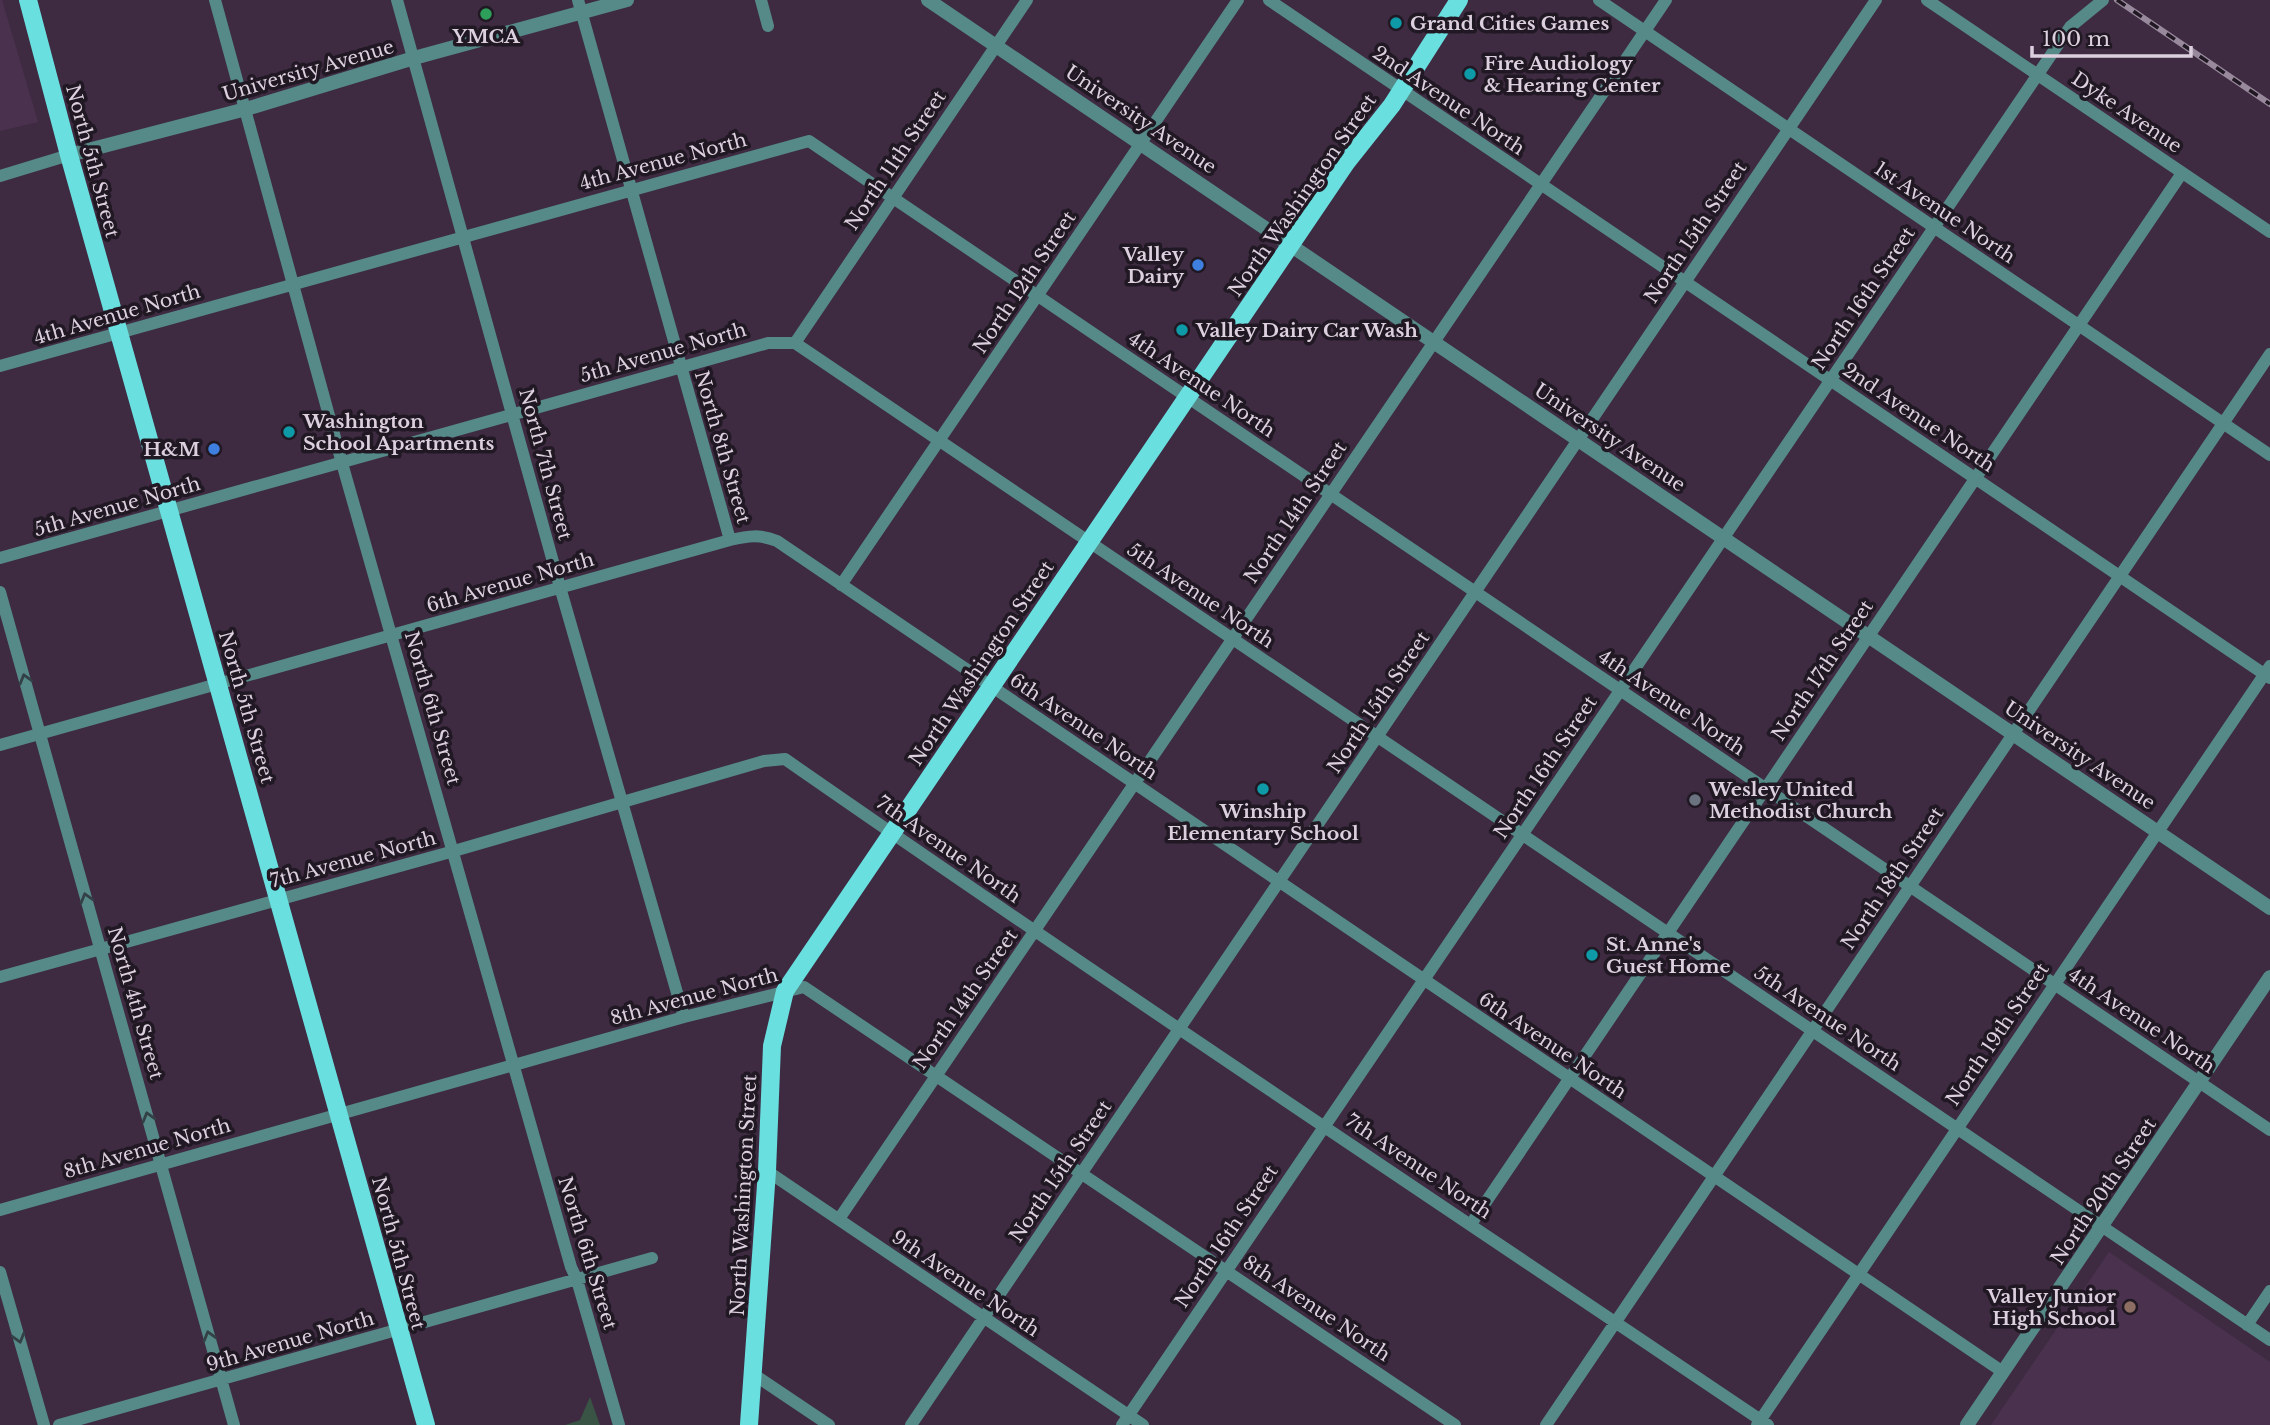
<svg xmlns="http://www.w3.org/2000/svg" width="2270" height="1425" viewBox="0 0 2270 1425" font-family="'Libre Baskerville',serif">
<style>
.built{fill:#4a324f}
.green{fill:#395344}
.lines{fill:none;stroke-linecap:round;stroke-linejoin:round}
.minor{stroke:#558a89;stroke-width:12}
.tertiary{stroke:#558a89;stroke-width:14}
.primary{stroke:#69dfdf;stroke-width:18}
.rail-casing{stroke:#99899c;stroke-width:6}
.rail{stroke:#201822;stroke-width:3.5;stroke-dasharray:10;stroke-linecap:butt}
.oneway{stroke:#334046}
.leisure-dot{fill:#2e9e5b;stroke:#201822;stroke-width:2.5}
.culture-dot{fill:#0f9aa8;stroke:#201822;stroke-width:2.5}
.shop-dot{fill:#3f7fe0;stroke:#201822;stroke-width:2.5}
.worship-dot{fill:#6b7280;stroke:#201822;stroke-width:2.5}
.education-dot{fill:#8d6e63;stroke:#201822;stroke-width:2.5}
.labels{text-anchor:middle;stroke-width:7;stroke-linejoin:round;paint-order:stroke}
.poi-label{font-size:19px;font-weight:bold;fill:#dccfde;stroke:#201822;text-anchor:start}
.street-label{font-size:19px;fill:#dccfde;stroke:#201822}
</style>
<rect width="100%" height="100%" fill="#3e2b42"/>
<path class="built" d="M0,0H2L38,122L0,131Z
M2109,1252L2270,1362V1425H1991Z"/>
<path class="green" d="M590,1397L600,1425H565L580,1420Z"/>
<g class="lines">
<path class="minor" d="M215,0L342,463L571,1267L577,1280L619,1425
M397,0L560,587L684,1017
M578,0L730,540
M761,0L768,26
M1269,0L2270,678
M1599,0L2270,455
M1927,0L2270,232
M0,176L69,155
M795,343L1027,0
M0,366L809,141L2270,1130
M0,558L768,343H795L2270,1340
M841,585L1238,0
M0,592L234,1425
M0,745L730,540C748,536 760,534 777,541L2003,1372
M0,977L454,851L764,761L785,759C1110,985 1440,1204 1768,1425
M767,1171L1143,1425
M0,1210L684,1017L804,987L1455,1425
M839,1219L1666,0
M1471,1224L2182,173
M0,1272L44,1425
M2247,1325L2270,1291
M753,1374L829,1425
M59,1425L652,1258
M911,1425L1876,0
M1122,1425L2070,27L2103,0
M1546,1425L2270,354
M1757,1425L2270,666"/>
<path class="tertiary" d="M928,0L2270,908
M69,155L246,109L414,58L627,0
M1967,1425L2270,977"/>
<path class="primary" d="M28,0L69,155L426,1425
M749,1425L767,1171L772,1046L785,991L1346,163L1392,105L1459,0"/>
<g class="rail-casing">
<path id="rail" d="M2117,0L2270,104"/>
</g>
<use href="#rail" class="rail"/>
</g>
<defs><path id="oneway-chevron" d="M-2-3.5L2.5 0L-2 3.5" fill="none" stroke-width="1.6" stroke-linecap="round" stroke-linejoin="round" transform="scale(1.75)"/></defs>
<g class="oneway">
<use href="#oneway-chevron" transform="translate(25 679) rotate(-106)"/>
<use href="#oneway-chevron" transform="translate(86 898) rotate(-106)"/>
<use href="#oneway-chevron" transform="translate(148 1117) rotate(-106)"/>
<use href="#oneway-chevron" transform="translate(209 1336) rotate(-106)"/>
<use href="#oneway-chevron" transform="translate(19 1338) rotate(74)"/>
</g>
<circle class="leisure-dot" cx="486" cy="14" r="7"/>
<g class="culture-dot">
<circle cx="1396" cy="23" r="7"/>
<circle cx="1470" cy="74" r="7"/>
<circle cx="1182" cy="330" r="7"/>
<circle cx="289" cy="432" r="7"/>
<circle cx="1263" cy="789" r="7"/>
<circle cx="1592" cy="955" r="7"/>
</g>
<g class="shop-dot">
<circle cx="1198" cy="265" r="7"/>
<circle cx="214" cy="449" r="7"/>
</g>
<circle class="worship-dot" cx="1695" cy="800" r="7"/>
<circle class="education-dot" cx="2130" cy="1307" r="7"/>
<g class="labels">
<g class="poi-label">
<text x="1410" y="30">Grand Cities Games</text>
<text x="486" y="43" text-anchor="middle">YMCA</text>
<text x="1484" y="70">Fire Audiology<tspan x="1484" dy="22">&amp; Hearing Center</tspan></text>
<text x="1184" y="261" text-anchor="end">Valley<tspan x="1184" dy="22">Dairy</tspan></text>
<text x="1196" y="337">Valley Dairy Car Wash</text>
<text x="303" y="428">Washington<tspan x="303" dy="22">School Apartments</tspan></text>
<text x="200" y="456" text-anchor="end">H&amp;M</text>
<text x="1709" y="796">Wesley United<tspan x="1709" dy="22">Methodist Church</tspan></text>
<text x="1263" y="818" text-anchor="middle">Winship<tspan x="1263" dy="22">Elementary School</tspan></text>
<text x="1606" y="951">St. Anne's<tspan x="1606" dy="22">Guest Home</tspan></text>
<text x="2116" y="1303" text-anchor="end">Valley Junior<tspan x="2116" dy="22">High School</tspan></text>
</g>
<g class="street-label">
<text transform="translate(308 70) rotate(-16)" y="7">University Avenue</text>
<text transform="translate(1449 100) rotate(34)" y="7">2nd Avenue North</text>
<text transform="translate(2127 112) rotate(34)" y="7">Dyke Avenue</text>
<text transform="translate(1141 119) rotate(34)" y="7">University Avenue</text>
<text transform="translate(895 160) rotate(-56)" y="7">North 11th Street</text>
<text transform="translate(93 161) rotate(75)" y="7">North 5th Street</text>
<text transform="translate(663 161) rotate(-15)" y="7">4th Avenue North</text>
<text transform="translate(1302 195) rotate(-55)" y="7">North Washington Street</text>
<text transform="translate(1945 212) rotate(34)" y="7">1st Avenue North</text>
<text transform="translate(1695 232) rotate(-56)" y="7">North 15th Street</text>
<text transform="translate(1024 282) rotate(-56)" y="7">North 12th Street</text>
<text transform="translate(1863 298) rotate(-56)" y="7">North 16th Street</text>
<text transform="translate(117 314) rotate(-16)" y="7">4th Avenue North</text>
<text transform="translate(663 352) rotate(-16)" y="7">5th Avenue North</text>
<text transform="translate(1202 384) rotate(34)" y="7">4th Avenue North</text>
<text transform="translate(1919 417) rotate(34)" y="7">2nd Avenue North</text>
<text transform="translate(1610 437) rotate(34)" y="7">University Avenue</text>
<text transform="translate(723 447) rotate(74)" y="7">North 8th Street</text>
<text transform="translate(546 464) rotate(75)" y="7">North 7th Street</text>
<text transform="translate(117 506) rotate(-16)" y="7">5th Avenue North</text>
<text transform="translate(1295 512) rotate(-56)" y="7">North 14th Street</text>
<text transform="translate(510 582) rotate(-16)" y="7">6th Avenue North</text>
<text transform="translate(1201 595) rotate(34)" y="7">5th Avenue North</text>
<text transform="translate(981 663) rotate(-56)" y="7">North Washington Street</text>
<text transform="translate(1822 670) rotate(-56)" y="7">North 17th Street</text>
<text transform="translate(1378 702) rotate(-56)" y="7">North 15th Street</text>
<text transform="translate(1672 702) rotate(34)" y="7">4th Avenue North</text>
<text transform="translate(247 707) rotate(74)" y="7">North 5th Street</text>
<text transform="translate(433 708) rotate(74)" y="7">North 6th Street</text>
<text transform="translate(1084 726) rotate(34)" y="7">6th Avenue North</text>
<text transform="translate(2080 755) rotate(34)" y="7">University Avenue</text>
<text transform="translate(1545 767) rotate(-56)" y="7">North 16th Street</text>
<text transform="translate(949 849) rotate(35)" y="7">7th Avenue North</text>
<text transform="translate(353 859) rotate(-15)" y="7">7th Avenue North</text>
<text transform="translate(1892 878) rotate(-56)" y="7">North 18th Street</text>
<text transform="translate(694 996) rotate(-15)" y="7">8th Avenue North</text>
<text transform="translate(965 999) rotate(-55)" y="7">North 14th Street</text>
<text transform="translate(136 1003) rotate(74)" y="7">North 4th Street</text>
<text transform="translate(1828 1018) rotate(34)" y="7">5th Avenue North</text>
<text transform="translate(2142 1020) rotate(34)" y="7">4th Avenue North</text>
<text transform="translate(1997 1034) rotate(-56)" y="7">North 19th Street</text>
<text transform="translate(1553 1045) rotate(34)" y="7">6th Avenue North</text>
<text transform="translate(147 1148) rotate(-16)" y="7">8th Avenue North</text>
<text transform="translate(1419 1166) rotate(34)" y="7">7th Avenue North</text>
<text transform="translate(1060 1171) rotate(-56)" y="7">North 15th Street</text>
<text transform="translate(2103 1191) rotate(-56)" y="7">North 20th Street</text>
<text transform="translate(743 1195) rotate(-87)" y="7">North Washington Street</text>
<text transform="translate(1226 1236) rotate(-56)" y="7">North 16th Street</text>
<text transform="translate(399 1253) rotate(75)" y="7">North 5th Street</text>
<text transform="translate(588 1253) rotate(73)" y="7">North 6th Street</text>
<text transform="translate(966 1283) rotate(34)" y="7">9th Avenue North</text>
<text transform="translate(1317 1308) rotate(34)" y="7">8th Avenue North</text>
<text transform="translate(290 1341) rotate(-16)" y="7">9th Avenue North</text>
</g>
</g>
<path d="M2032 46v10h159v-10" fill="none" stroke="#dccfde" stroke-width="3.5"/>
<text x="2042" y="46" font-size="21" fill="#dccfde" stroke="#201822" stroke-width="5" paint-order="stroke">100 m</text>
</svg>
